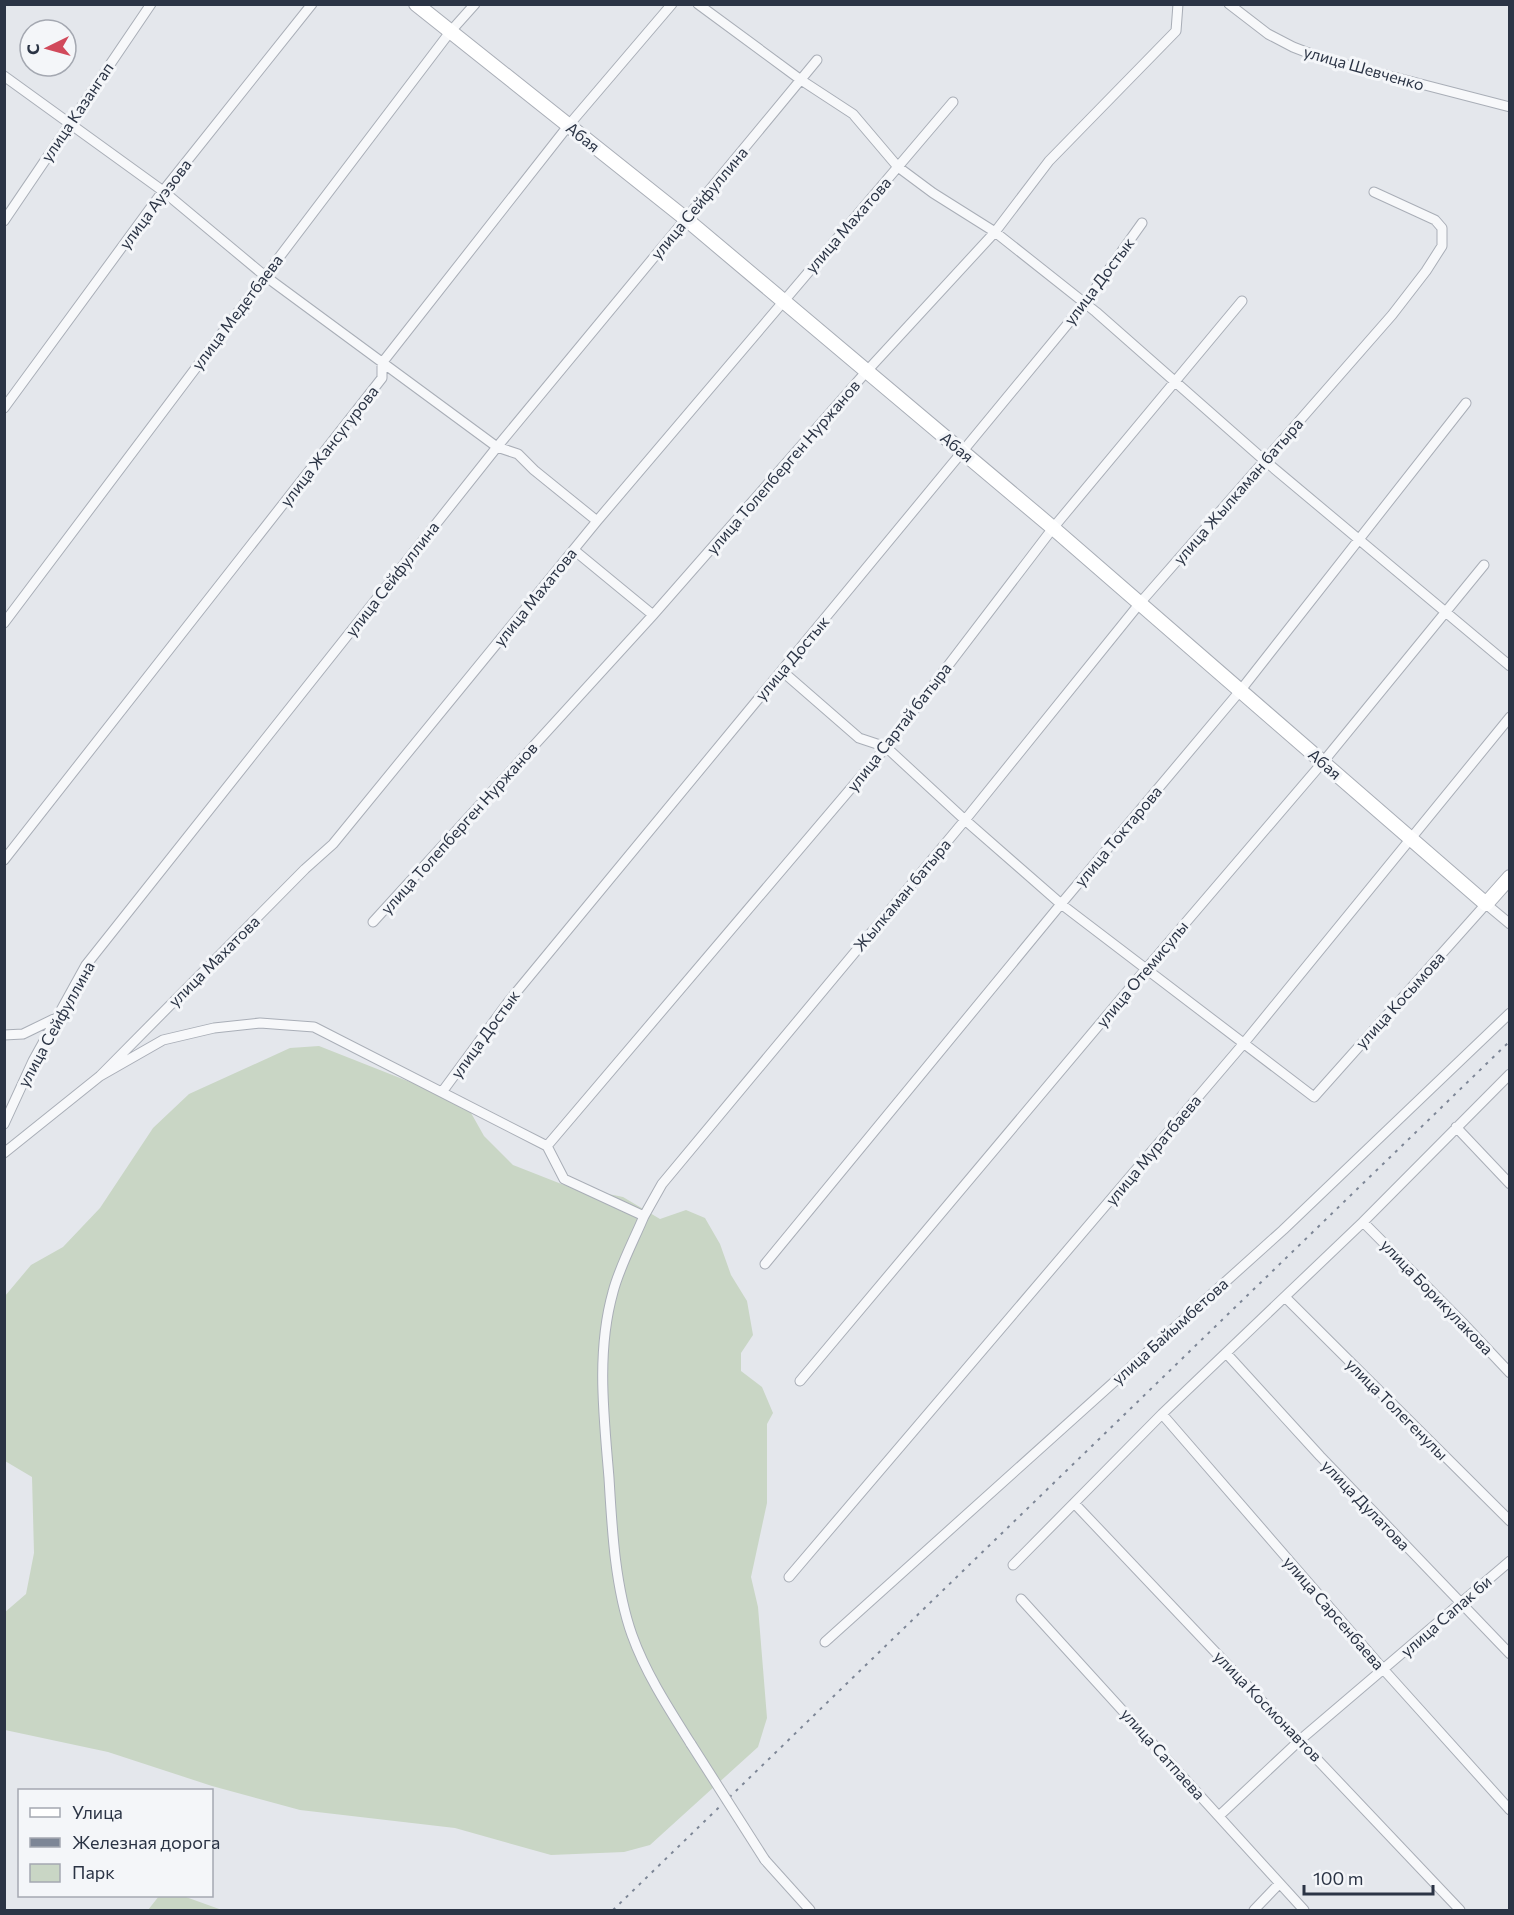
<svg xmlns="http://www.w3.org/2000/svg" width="1514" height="1915" viewBox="0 0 1514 1915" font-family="Commissioner,sans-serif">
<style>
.green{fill:#c9d6c5}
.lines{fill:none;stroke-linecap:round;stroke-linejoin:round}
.street-casing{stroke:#a9aeb7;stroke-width:11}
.secondary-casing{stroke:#a9aeb7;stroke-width:16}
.street{stroke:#f7f8fa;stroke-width:9}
.secondary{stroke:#fff;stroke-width:14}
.rail{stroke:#7d8696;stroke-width:2;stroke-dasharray:3 6;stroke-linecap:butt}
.street-bridge-casing{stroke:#a9aeb7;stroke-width:11;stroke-linecap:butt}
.street-bridge{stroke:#f7f8fa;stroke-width:9}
.labels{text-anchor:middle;stroke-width:6;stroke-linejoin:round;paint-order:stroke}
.street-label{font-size:16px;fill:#2b3445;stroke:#f4f6f9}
</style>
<rect width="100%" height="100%" fill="#e4e7ec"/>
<path class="green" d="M319,1046L466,1104L484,1136L513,1165L564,1185L623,1197L660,1219L686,1210L705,1218L720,1244L731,1275L747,1301L753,1335L741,1353V1371L762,1387L773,1413L767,1424V1503L751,1577L758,1607L767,1718L758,1747L650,1845L624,1852L551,1855L455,1828L300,1810L212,1786L108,1752L5,1730L4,1613L26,1594L34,1553L32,1477L5,1461V1296L31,1265L63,1247L100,1208L153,1128L189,1094L290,1048Z
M159,1896H183L222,1910H148Z"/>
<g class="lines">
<g class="street-casing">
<path id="street" d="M698,4L801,80L853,114L898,167L933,193L995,232L1096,312L1264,460L1510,666
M1229,4L1268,34L1293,47L1324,59L1510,107
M4,76L163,191L265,276L497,447L518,454L534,470L597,521
M4,221L151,4
M4,408L163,191L312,4
M574,550L653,615
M4,623L265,276L450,32L475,4
M782,671L859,738L886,747L965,820L1061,904L1314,1097L1486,904L1510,924
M4,860L382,378V363L568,126L672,4
M373,922L653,615L866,372L995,232L1049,161L1176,31L1178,4
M4,1035L23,1034L58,1017
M100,1076L163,1040L214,1028L260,1023L314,1027L547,1146L564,1179L644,1216L662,1184L965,820L1140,603L1392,315L1426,271L1442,246V228L1435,220L1374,192
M442,1092L509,1001L1085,303L1142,223
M4,1124L33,1061L86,965L497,447L817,60
M1456,1127L1510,1184
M547,1146L886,747L1053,528L1242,301
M4,1153L100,1076L305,869L333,844L597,521L953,102
M644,1216C634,1240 619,1268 613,1292C596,1352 604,1417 609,1478C612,1529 615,1587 632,1635C646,1674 669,1709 691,1744
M1363,1222L1462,1322L1510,1373
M765,1264L1061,904L1240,691L1466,403
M1285,1297L1510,1521
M1226,1353L1320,1456L1510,1654
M800,1381L1146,969L1323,762L1484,565
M1162,1414L1384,1670L1510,1810
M1074,1503L1460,1910
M1013,1565L1162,1414L1363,1222L1510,1074
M789,1577L1244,1043L1510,717
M1021,1599L1304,1910
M825,1642L1283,1230L1510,1013
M1219,1816L1300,1740L1510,1561
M765,1860L810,1910
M1254,1910L1279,1884"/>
</g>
<g class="secondary-casing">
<path id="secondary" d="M416,4L686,219L1053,528L1486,904L1510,877"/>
</g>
<use href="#street" class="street"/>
<use href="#secondary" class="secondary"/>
<path class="rail" d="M613,1910L1510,1041"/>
<g class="street-bridge-casing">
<path id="street-bridge" d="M691,1744L765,1860"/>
</g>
<use href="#street-bridge" class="street-bridge"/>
</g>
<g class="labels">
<g class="street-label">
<text transform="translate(1364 68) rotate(16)" y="6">улица Шевченко</text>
<text transform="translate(77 112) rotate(-56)" y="6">улица Казангап</text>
<text transform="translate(583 137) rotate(38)" y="6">Абая</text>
<text transform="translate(699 203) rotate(-50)" y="6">улица Сейфуллина</text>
<text transform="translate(155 204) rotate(-53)" y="6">улица Ауэзова</text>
<text transform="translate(848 225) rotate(-49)" y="6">улица Махатова</text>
<text transform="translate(1099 281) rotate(-53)" y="6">улица Достык</text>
<text transform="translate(237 312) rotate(-53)" y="6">улица Медетбаева</text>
<text transform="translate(329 446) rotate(-52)" y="6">улица Жансугурова</text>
<text transform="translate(957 447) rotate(40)" y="6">Абая</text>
<text transform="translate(783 467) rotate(-49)" y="6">улица Толепберген Нуржанов</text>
<text transform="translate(1238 491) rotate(-49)" y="6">улица Жылкаман батыра</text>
<text transform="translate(392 579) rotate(-52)" y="6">улица Сейфуллина</text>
<text transform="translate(535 597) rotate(-51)" y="6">улица Махатова</text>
<text transform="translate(792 658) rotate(-50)" y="6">улица Достык</text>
<text transform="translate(899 727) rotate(-52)" y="6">улица Сартай батыра</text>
<text transform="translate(1325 764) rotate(41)" y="6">Абая</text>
<text transform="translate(459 828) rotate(-48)" y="6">улица Толепберген Нуржанов</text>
<text transform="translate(1118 836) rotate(-50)" y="6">улица Токтарова</text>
<text transform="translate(902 895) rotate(-50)" y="6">Жылкаман батыра</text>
<text transform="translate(214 961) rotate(-45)" y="6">улица Махатова</text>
<text transform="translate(1142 974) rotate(-50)" y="6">улица Отемисулы</text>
<text transform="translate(1400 1000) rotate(-48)" y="6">улица Косымова</text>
<text transform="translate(56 1024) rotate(-61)" y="6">улица Сейфуллина</text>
<text transform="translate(485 1034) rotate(-54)" y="6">улица Достык</text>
<text transform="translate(1153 1150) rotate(-50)" y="6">улица Муратбаева</text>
<text transform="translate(1437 1297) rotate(46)" y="6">улица Борикулакова</text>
<text transform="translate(1170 1331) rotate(-42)" y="6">улица Байымбетова</text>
<text transform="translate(1397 1409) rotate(45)" y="6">улица Толегенулы</text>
<text transform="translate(1366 1505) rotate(46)" y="6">улица Дулатова</text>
<text transform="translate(1334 1613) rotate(49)" y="6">улица Сарсенбаева</text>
<text transform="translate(1446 1616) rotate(-41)" y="6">улица Сапак би</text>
<text transform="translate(1268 1706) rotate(46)" y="6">улица Космонавтов</text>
<text transform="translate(1163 1754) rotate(48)" y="6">улица Сатпаева</text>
</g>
</g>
<rect width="1514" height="1915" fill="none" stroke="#2b3445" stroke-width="12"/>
<rect x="18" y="1789" width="195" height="108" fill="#f4f6f9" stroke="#a4a8b1" stroke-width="1.5"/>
<rect x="30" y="1808" width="30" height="9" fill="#ffffff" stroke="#a4a8b1" stroke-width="1.5"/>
<text x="72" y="1819" font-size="18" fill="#2b3445">Улица</text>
<rect x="30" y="1838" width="30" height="9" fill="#7d8696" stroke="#a4a8b1" stroke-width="1.5"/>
<text x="72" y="1849" font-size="18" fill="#2b3445">Железная дорога</text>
<rect x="30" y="1864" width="30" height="18" fill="#c9d6c5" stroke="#a4a8b1" stroke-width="1.5"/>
<text x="72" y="1879" font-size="18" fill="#2b3445">Парк</text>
<g transform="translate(48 48) rotate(265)"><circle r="28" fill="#f4f6f9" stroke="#a4a8b1" stroke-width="1.5"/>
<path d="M0-4.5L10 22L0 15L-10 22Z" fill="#d1495b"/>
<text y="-9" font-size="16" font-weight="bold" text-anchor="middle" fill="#2b3445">С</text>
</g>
<path d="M1304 1885v9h129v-9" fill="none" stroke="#2b3445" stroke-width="3"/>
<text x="1313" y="1885" font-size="18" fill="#2b3445" stroke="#f4f6f9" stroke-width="4.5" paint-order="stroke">100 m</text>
</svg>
